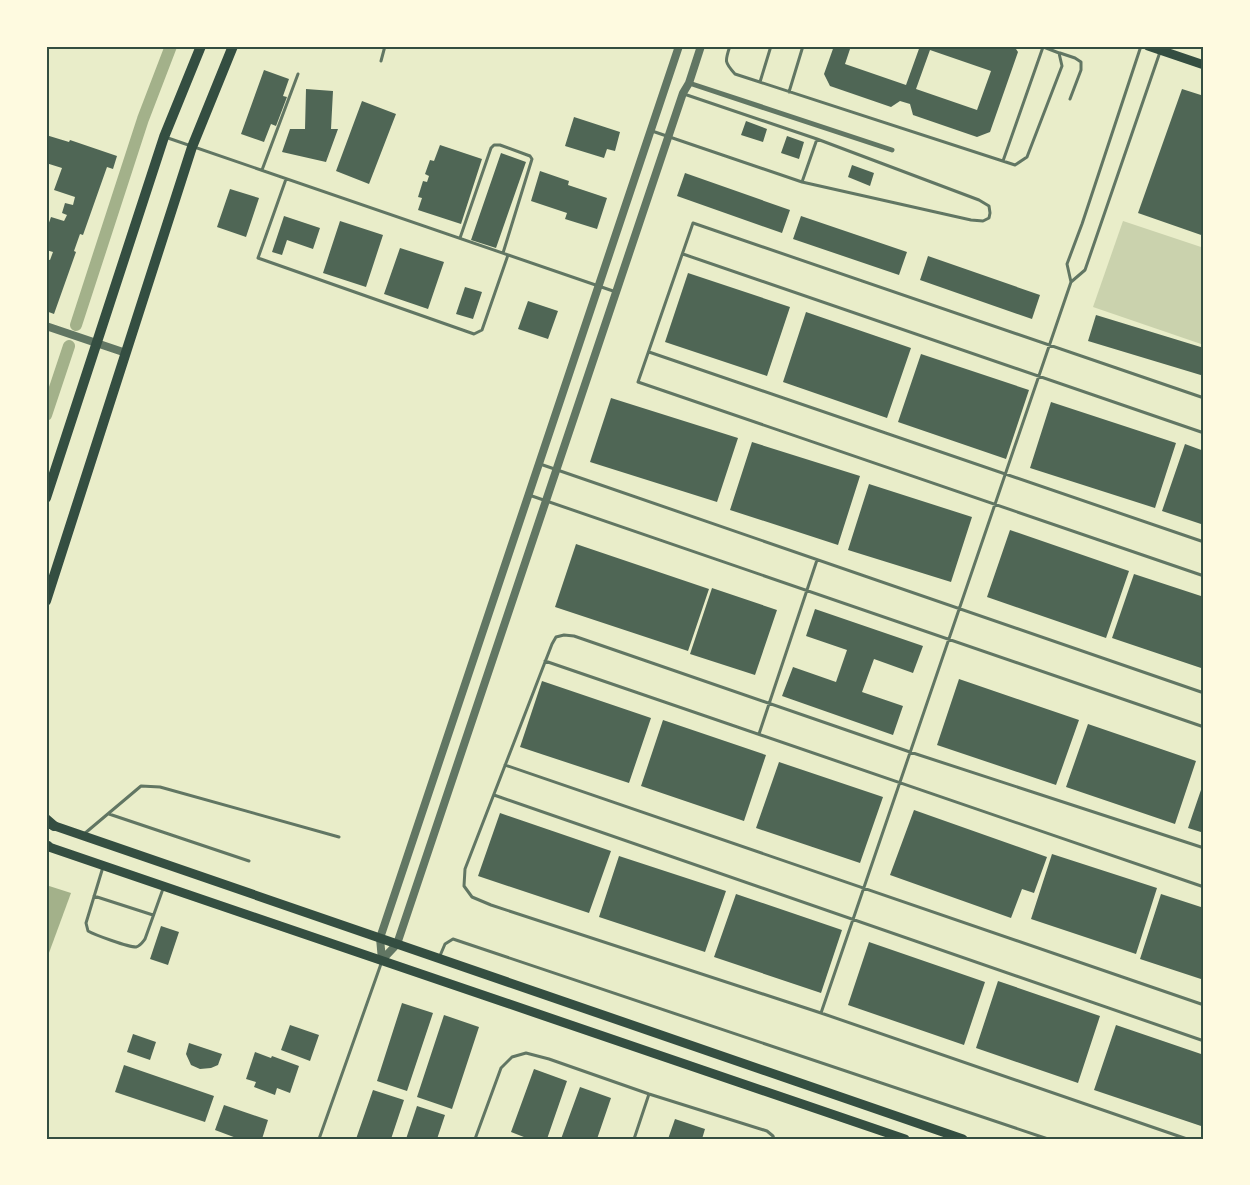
<svg xmlns="http://www.w3.org/2000/svg" width="1250" height="1185" viewBox="0 0 1250 1185" font-family="Quicksand,sans-serif">
<style>
.green{fill:#cad2ad}
.water{fill:#a3b18a}
.lines{fill:none;stroke-linecap:round;stroke-linejoin:round}
.canal{stroke:#a3b18a;stroke-width:12}
.building{fill:#4f6655;fill-rule:evenodd}
.service{stroke:#617663;stroke-width:3}
.minor{stroke:#617663;stroke-width:5}
.tertiary{stroke:#617663;stroke-width:8}
.secondary{stroke:#344e41;stroke-width:9}
.primary{stroke:#344e41;stroke-width:10}
.neatline{fill:none;stroke:#344e41;stroke-width:2}
</style>
<rect width="100%" height="100%" fill="#e9edc9"/>
<path class="green" d="M1123,221L1204,248V345L1093,307Z"/>
<path class="water" d="M46,885L71,893L46,961Z"/>
<g class="lines">
<path class="canal" d="M76,325L143,119L171,46
M46,415L69,346"/>
</g>
<path class="building" d="M834,46H851L845,64L906,85L920,46H1014L1018,52L990,132L977,137L913,115L910,104L900,101L891,107L830,86L824,74ZM930,50L991,71L977,110L916,89Z
M264,70L289,79L283,96L287,97L276,126L271,124L264,142L241,134Z
M306,89L333,91L331,129H338L326,162L282,152L290,129H305Z
M1182,89L1204,96V236L1138,213Z
M362,101L396,114L369,184L336,171Z
M574,117L620,132L615,151L607,149L604,158L565,146Z
M746,121L767,129L763,142L741,135Z
M46,135L69,142L70,140L117,156L113,169L107,167L83,235L80,234L74,251L76,252L54,314L46,311V259L50,260L53,252L46,250V231L51,217L64,221L67,215L62,213L65,203L73,205L75,197L54,190L62,168L46,163Z
M787,136L804,142L799,159L781,153Z
M440,145L482,159L461,224L418,210L422,198L418,197L423,181L427,182L429,176L425,174L430,160L434,161Z
M501,153L526,162L496,248L471,240Z
M852,165L874,173L870,186L848,177Z
M540,171L569,181L568,185L607,198L597,229L565,219L567,213L531,201Z
M685,173L790,210L782,233L677,196Z
M230,189L259,198L246,237L217,227Z
M284,216L320,228L313,249L287,240L282,255L272,252Z
M801,216L907,252L899,275L793,239Z
M340,221L383,235L366,287L323,273Z
M400,248L444,262L428,309L384,294Z
M928,256L1040,295L1032,319L920,280Z
M688,273L790,307L767,376L665,342Z
M465,287L482,292L473,319L456,314Z
M528,301L558,311L548,339L518,329Z
M806,312L911,348L887,418L783,382Z
M1096,315L1204,348V376L1088,341Z
M921,354L1029,390L1006,459L898,422Z
M611,398L738,438L717,502L590,462Z
M1051,402L1176,443L1155,508L1030,468Z
M752,442L860,476L838,545L730,510Z
M1185,444L1204,451V525L1162,511Z
M869,484L972,517L951,582L848,550Z
M1010,530L1129,571L1106,638L987,597Z
M576,544L709,589L688,651L555,607Z
M1134,574L1204,597V669L1112,638Z
M712,588L777,610L755,675L690,654Z
M815,609L923,646L913,673L874,659L862,692L903,706L893,735L782,696L793,667L836,682L847,650L806,636Z
M959,679L1079,720L1056,785L937,745Z
M542,681L651,718L629,783L520,747Z
M663,720L766,755L744,821L641,786Z
M1088,724L1196,761L1175,824L1066,787Z
M779,762L883,797L860,863L756,828Z
M1203,784H1204V833L1188,828Z
M914,810L1047,857L1034,893L1022,889L1011,918L890,875Z
M500,813L611,851L589,913L478,876Z
M1052,854L1157,888L1136,954L1031,919Z
M619,856L726,891L705,952L599,917Z
M736,894L842,930L821,993L714,957Z
M1161,894L1204,908V980L1140,959Z
M161,926L179,932L168,965L150,959Z
M869,942L985,982L964,1045L848,1005Z
M998,981L1100,1016L1078,1083L976,1048Z
M402,1003L433,1013L407,1091L377,1081Z
M444,1015L479,1027L452,1109L417,1097Z
M290,1025L319,1035L310,1061L281,1050Z
M1116,1025L1204,1055V1127L1094,1090Z
M133,1034L156,1042L150,1060L127,1052Z
M189,1043L222,1054L218,1065L211,1068L200,1069L191,1065L186,1054Z
M255,1052L271,1058L272,1056L299,1066L290,1093L277,1088L275,1095L254,1087L256,1082L246,1079Z
M124,1065L214,1096L205,1122L115,1092Z
M534,1069L567,1081L547,1139H529L511,1132Z
M580,1087L611,1098L597,1139H561Z
M373,1090L404,1100L391,1139H356Z
M224,1105L268,1120L262,1139H239L215,1130Z
M417,1106L445,1115L437,1139H406Z
M675,1119L705,1129L702,1139H668Z"/>
<g class="lines">
<path class="service" d="M730,46C725,61 724,62 735,74L1015,165L1027,157L1062,66L1059,53L1041,46
M1060,53L1075,58L1081,62V70L1070,99
M381,61L385,46
M760,82L771,46
M789,92L803,46
M652,131L802,182L817,139L684,94
M165,137L616,292
M1003,161L1043,47
M262,170L298,74
M286,179L258,258L474,334L482,330L508,255
M802,182L971,220L983,221L989,218L990,213L989,206L979,200L817,139
M460,238L491,148L494,145H500L530,156L532,159L503,253
M683,254L1204,433
M1071,282L1085,270L1160,52
M1071,282L1067,264L1082,224L1141,46
M649,352L1204,542
M1204,398L693,223L638,382L1204,576
M540,464L1204,693
M529,495L1204,727
M545,661L1204,887
M759,734L817,560
M505,765L1204,1005
M494,795L1204,1041
M109,814L249,861
M84,834L141,786L160,787L339,837
M103,867L86,923L88,931C95,935 128,947 136,947C140,946 142,943 145,939L164,886
M94,896L153,915
M439,958L445,944L453,939L1048,1139
M821,1013L1071,282
M319,1139L382,961
M475,1139L501,1068L512,1057L526,1053L549,1059L649,1094L767,1131L773,1136L774,1139
M634,1139L649,1094
M1187,1139L821,1013L491,905L472,897L464,886L465,869L552,644L556,637L564,635L574,636L910,752L1204,848"/>
<path class="minor" d="M689,83L892,150"/>
<path class="tertiary" d="M46,326L126,353
M382,960L397,944L683,93L689,83L701,46
M382,960L380,938L679,46"/>
<path class="secondary" d="M1148,46L1204,65
M49,824L963,1139
M46,846L905,1139"/>
<path class="primary" d="M46,498L164,137L201,46
M46,601L192,147L233,46
M46,819L54,826
M46,846H48"/>
</g>
<rect width="1250" height="1185" fill="none" stroke="#fefae0" stroke-width="95"/>
<rect x="48" y="48" width="1154" height="1090" class="neatline"/>
</svg>
